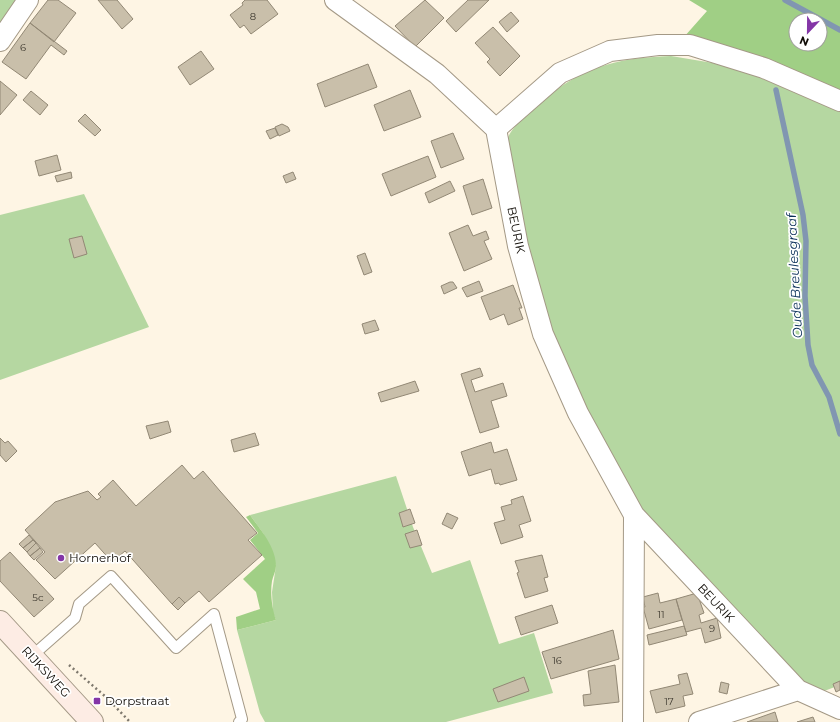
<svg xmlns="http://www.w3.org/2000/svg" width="840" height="722" viewBox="0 0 840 722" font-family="Montserrat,sans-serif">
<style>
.green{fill:#b5d7a1}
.forest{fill:#a0cf85;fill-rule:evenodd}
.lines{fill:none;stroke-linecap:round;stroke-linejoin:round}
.stream{stroke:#8196b1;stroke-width:5.5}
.building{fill:#c9bfaa;stroke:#928875}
.service-casing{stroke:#a49986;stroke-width:12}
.minor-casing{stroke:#a49986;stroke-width:22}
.secondary-casing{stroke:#a49986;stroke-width:24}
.path{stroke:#7e786d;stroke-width:2.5;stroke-dasharray:2 3;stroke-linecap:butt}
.service{stroke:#fff;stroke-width:10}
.minor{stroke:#fff;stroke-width:20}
.secondary{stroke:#fdece4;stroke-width:22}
.poi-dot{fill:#8436a7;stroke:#fff;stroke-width:1.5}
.labels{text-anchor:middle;stroke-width:3.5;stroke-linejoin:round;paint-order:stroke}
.number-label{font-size:10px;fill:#3e392f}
.street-label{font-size:12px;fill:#100c06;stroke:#fff}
.poi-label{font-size:12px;fill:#100c06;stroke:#fff;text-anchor:start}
.water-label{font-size:13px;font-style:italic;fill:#082e57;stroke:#fff}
</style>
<rect width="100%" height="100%" fill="#fef5e4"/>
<path class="green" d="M0,0H18L0,27Z
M671,56L713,63L740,69L840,112V685L819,693L800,682L640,509L586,413L553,337L525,246L505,144C511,127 523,118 536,106C579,68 613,58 671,56Z
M84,194L149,327L0,380V215Z
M396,476L413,527L432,573L470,560L499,644L534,633L553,693L446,722H265L260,713L237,630L276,620L273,613L272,592L276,566L263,533L250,515Z"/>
<path class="forest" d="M689,0H840V97L729,47L684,37L707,11ZM796,20H820V44H796Z
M250,515C260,529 276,547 276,566C276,571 273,576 272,581C270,593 272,609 276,620L237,630L236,617L260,609L256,592L243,579L265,559L250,540L258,533L246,517Z"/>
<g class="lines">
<path class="stream" d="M785,0L840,30
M776,90L803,215L806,241L805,296L808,345L812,365L829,397L840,434"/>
</g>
<path class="building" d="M48,0H58L76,13L54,42L30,23Z
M98,0H117L133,19L122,29Z
M245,0H267L278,14L251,34L244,25L240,28L230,15L243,5L242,3Z
M425,0L444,18L415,47L395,26Z
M468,0H489L456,32L446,21Z
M511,12L519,21L507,32L499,22Z
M30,23L67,51L64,55L51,45L26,79L2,62Z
M493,27L520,56L500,76L487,62L490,59L475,43Z
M201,51L214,69L190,85L178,67Z
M368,64L377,87L325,107L317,84Z
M0,81L17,95L0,115Z
M410,90L421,117L384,131L374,105Z
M31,91L48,105L40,115L23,100Z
M85,114L101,130L95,136L78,121Z
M282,124L288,127L290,131L279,136L275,127Z
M275,128L278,135L270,139L266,131Z
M453,133L464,159L441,168L431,141Z
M57,155L61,170L39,176L35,161Z
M428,156L436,177L391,196L382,174Z
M71,172L72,178L57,182L55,176Z
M293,172L296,179L286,183L283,176Z
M483,179L492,208L472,215L463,186Z
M450,181L455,191L429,203L425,193Z
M468,225L473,236L486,231L489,239L484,241L492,259L464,271L449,233Z
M82,236L87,254L74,258L69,239Z
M365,253L372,272L364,275L357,256Z
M479,281L483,291L467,297L462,288Z
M450,282H453L457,288L444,294L441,286Z
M513,285L522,308H519L523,319L508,325L504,314L490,320L481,297Z
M375,320L379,330L365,334L362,324Z
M480,368L483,376L471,380L475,392L503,383L507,396L491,401L499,427L480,433L461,374Z
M415,381L419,391L381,402L378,393Z
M168,421L171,432L150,439L146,426Z
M255,433L259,445L234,452L231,440Z
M0,438L5,443L8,441L17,451L6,462L0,455Z
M491,442L494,453L507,449L517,480L500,485L499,483L495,484L491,469L469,476L461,452Z
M182,465L194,479L203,471L220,491L257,533L248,540L262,555L209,602L199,591L185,603L179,597L172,604L125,551L112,562L95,543L55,579L36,560L45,552L25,530L55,502L88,491L97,500L101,497L98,494L113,480L136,506Z
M523,496L531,521L519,525L523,537L501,544L494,523L505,520L501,507L512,504L511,500Z
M410,509L415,523L403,527L399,513Z
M447,513L458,518L452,529L442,524Z
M417,530L422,545L410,548L405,534Z
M29,535L33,540L23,548L19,544Z
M33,540L36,543L27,552L23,548Z
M36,543L40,548L30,556L27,552Z
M40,548L43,552L34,560L30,556Z
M10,552L54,599L34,617L0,581V561Z
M542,555L548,577L544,578L548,591L525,598L517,573L519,572L515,561Z
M658,593L660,603L676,599L682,620L649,629L643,607H645L643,597Z
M697,593L704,613L699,615L701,623L717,618L721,638L705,643L701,628L686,632L676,599Z
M179,597L185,603L178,610L172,604Z
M552,605L558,623L521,635L515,617Z
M684,626L687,635L649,645L647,635Z
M613,630L619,659L551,679L542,652Z
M615,665L619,702L584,706L583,695L591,694L588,671Z
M687,673L693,694L683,696L685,706L656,713L650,691L680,684L678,675Z
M524,677L529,691L498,702L493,689Z
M840,681V690L836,692L833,684Z
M721,682L729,684L727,694L719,692Z
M775,712L778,722H747Z
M813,717L815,722H797Z"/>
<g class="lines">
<g class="service-casing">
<path id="service" d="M32,656L75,618L79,604L111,576L176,648L214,614L242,719L239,722"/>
</g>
<g class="minor-casing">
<path id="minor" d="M335,0L437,74L496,129L518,246L543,334L578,413L634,515L798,690L840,709
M0,41L28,0
M496,129L560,73L610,51L658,45H690L764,68L840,101
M633,722L634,515
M699,722L798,690"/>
</g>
<g class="secondary-casing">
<path id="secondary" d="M0,622L92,722"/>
</g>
<path class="path" d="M69,665L107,698L130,722"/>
<use href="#service" class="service"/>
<use href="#minor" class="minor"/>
<use href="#secondary" class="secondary"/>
</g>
<g class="poi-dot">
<circle cx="61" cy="558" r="4"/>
<rect x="93" y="697" width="8" height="8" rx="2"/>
</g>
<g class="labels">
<g class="number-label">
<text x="253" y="20">8</text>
<text x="23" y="51">6</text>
<text x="38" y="601">5c</text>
<text x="661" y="618">11</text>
<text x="712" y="632">9</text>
<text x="557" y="664">16</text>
<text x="669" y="705">17</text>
</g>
<g class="street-label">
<text transform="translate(516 230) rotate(78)" y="4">BEURIK</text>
<text transform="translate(716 603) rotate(47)" y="4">BEURIK</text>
<text transform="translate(46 672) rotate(47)" y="4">RIJKSWEG</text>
</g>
<g class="poi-label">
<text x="69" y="562">Hornerhof</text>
<text x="105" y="705">Dorpstraat</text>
</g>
<g class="water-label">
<text transform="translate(794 276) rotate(-93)" y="5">Oude Breulesgraaf</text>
</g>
</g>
<g transform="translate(808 32) rotate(202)"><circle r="19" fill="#ffffff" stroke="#9f9e9b"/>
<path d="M0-3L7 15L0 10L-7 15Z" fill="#8436a7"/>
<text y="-6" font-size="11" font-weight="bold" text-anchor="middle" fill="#100c06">N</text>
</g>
</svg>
